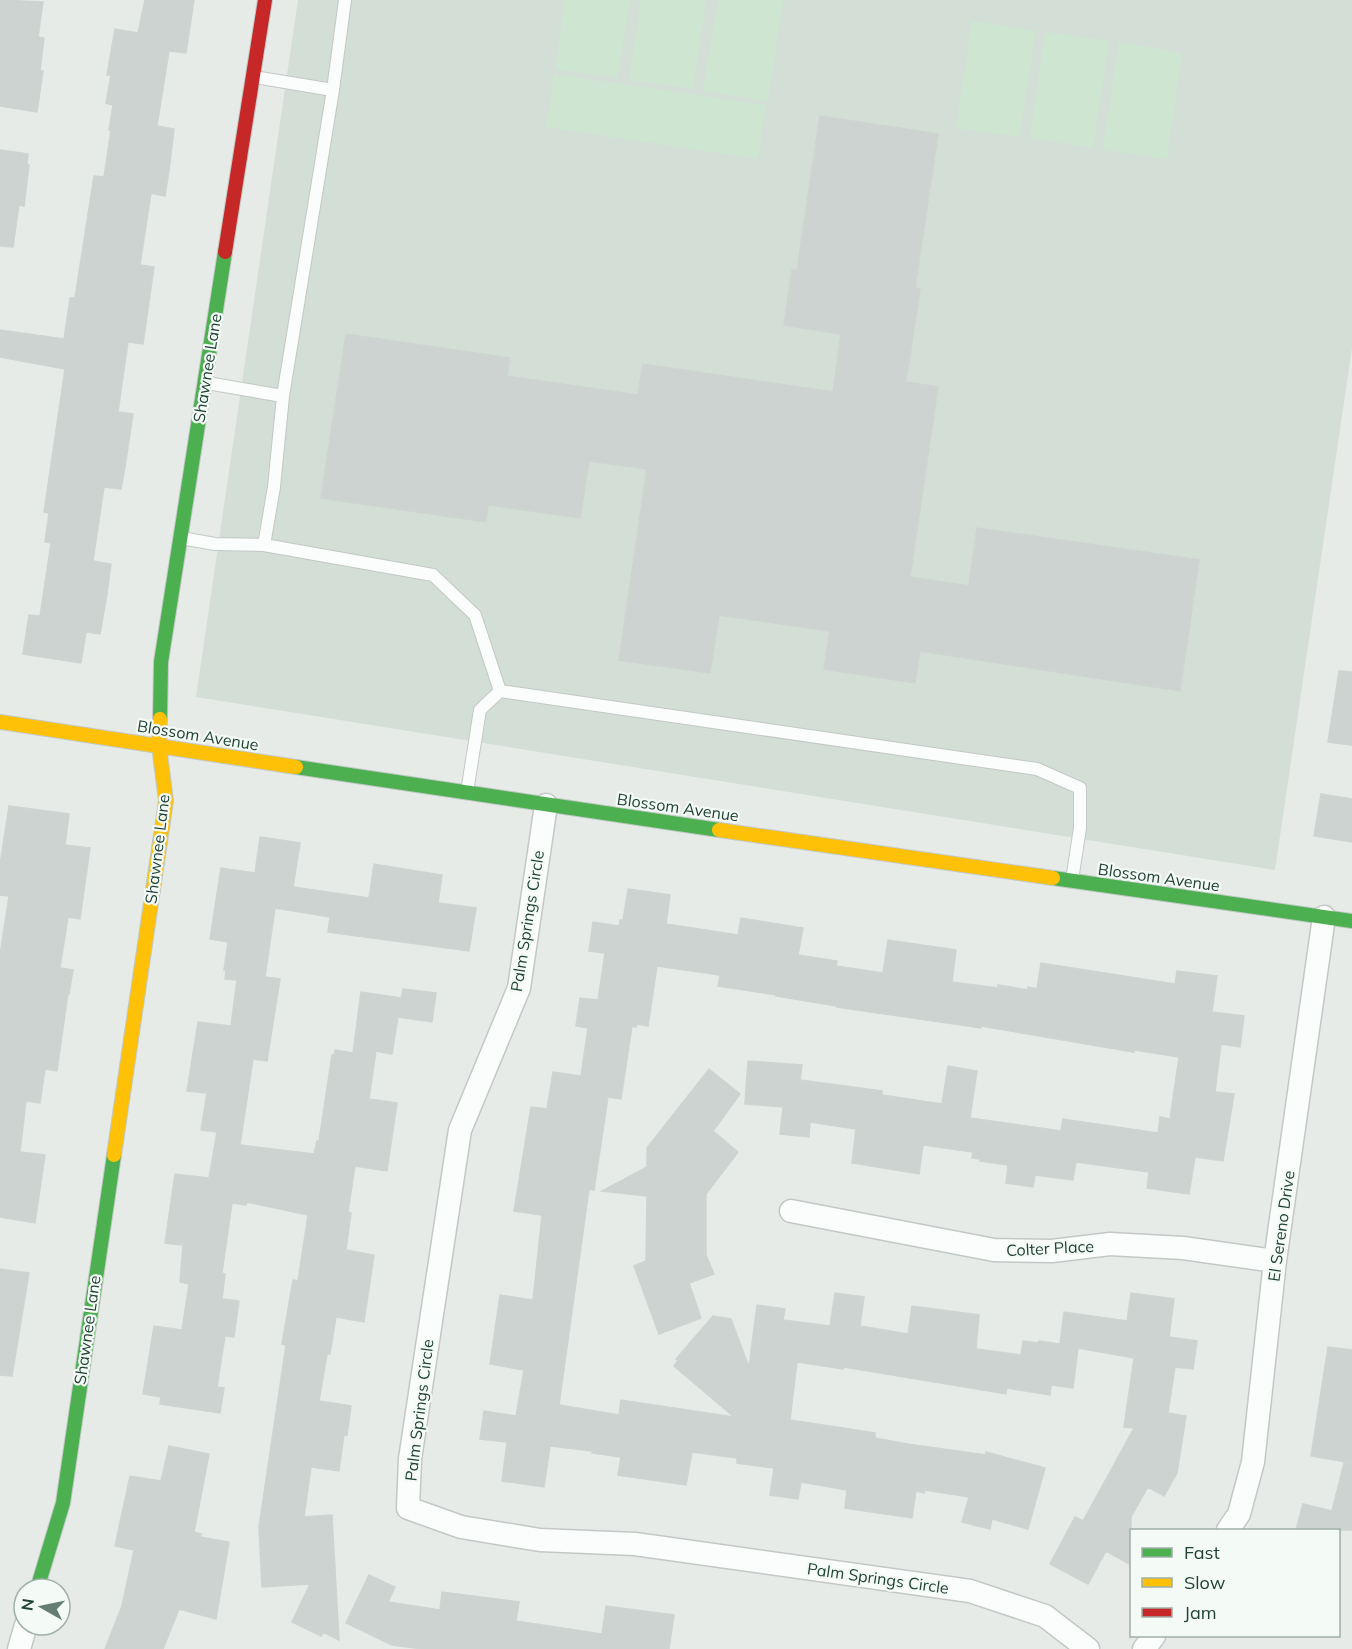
<svg xmlns="http://www.w3.org/2000/svg" width="1352" height="1649" viewBox="0 0 1352 1649" font-family="Mulish,sans-serif">
<style>
.built{fill:#d3ded7}
.green{fill:#cee6d1}
.building{fill:#ccd3d0;stroke:#ced4d1;stroke-width:1.5}
.lines{fill:none;stroke-linecap:round;stroke-linejoin:round}
.lane-casing{stroke:#c3c8c5;stroke-width:14}
.street-casing{stroke:#c3c8c5;stroke-width:25}
.fast-casing{stroke:#c1c9c5;stroke-width:16}
.slow-casing{stroke:#c1c9c5;stroke-width:16}
.jam-casing{stroke:#c1c9c5;stroke-width:16}
.lane{stroke:#fbfcfc;stroke-width:12}
.street{stroke:#fbfcfc;stroke-width:22}
.fast{stroke:#4caf50;stroke-width:14}
.slow{stroke:#ffc107;stroke-width:14}
.jam{stroke:#c62828;stroke-width:14}
.labels{text-anchor:middle;stroke-width:4.5;stroke-linejoin:round;paint-order:stroke}
.street-label{font-size:16px;fill:#204234;stroke:#f4faf6}
</style>
<rect width="100%" height="100%" fill="#e6ebe8"/>
<path class="built" d="M298,0H1352V348L1275,870L196,697Z"/>
<path class="green" d="M565,0H630L618,78L555,69Z
M641,0H706L693,89L629,80Z
M718,0H783L768,101L703,91Z
M972,21L1036,31L1019,137L956,128Z
M1045,32L1109,41L1093,148L1030,138Z
M1119,42L1182,53L1167,159L1103,150Z
M554,74L766,105L758,159L546,127Z"/>
<path class="building" d="M0,0L43,2L38,37L44,38L40,71H43L37,112L0,106Z
M145,0H194L186,53L169,51L157,126L174,129L170,163L165,196L151,193L140,265L154,267L143,344L128,342L118,412L133,414L125,467L121,489L104,487L93,561L111,564L107,594L100,634L86,632L81,663L23,654L29,615L40,616L51,543L45,542L49,513L44,512L65,369L0,357V330L64,339L70,298H75L94,176L104,177L111,130H109L113,105L106,103L111,75H107L115,29L138,33Z
M820,116L938,134L915,288L920,289L906,382L938,387L910,577L969,586L977,528L1199,560L1180,691L920,651L915,683L824,669L830,631L719,615L710,673L619,660L647,469L589,461L580,518L488,505L486,522L321,498L346,334L510,358L507,376L638,395L643,364L833,392L841,334L784,325L792,270H797Z
M0,150L28,154L27,165H29L24,206L19,205L13,247L0,246Z
M1339,671L1352,672V745L1328,742Z
M1321,794L1352,799V842L1314,836Z
M9,806L69,814L65,845L90,848L80,919L68,917L60,968L73,970L69,994L68,993L57,1071L45,1069L40,1103L26,1101L20,1152L45,1155L35,1223L0,1217V955L9,896L0,895V865Z
M260,837L300,843L293,887L369,898L374,864L442,875L438,903L476,908L469,951L328,932L330,917L275,908L265,977L280,979L267,1061L253,1059L240,1145L314,1154L317,1141H319L332,1055H334L335,1050L353,1053L361,992L401,998L392,1054L376,1051L369,1099L397,1103L387,1171L355,1166L348,1212L351,1213L346,1250L374,1255L364,1322L336,1317L330,1354H327L319,1401L351,1406L347,1435L344,1434L339,1471L311,1467L304,1517L332,1515L339,1640L323,1632L321,1636L292,1622L310,1584L262,1587L259,1527L286,1345L282,1344L293,1280L298,1281L308,1215L247,1202L246,1205L232,1203L222,1273L225,1274L222,1299L239,1301L234,1337L225,1336L217,1387L224,1388L220,1413L160,1404L161,1397L143,1394L154,1326L182,1330L189,1284L180,1282L183,1245L165,1243L175,1174L209,1178L217,1132L201,1130L207,1093L187,1091L198,1022L231,1026L237,980L225,979L226,970H224L228,942L210,939L221,868L255,873Z
M628,889L670,895L666,924L738,935L741,918L803,928L798,955L837,961L836,966L883,973L888,940L956,950L952,982L998,988V985L1028,990V987L1037,989L1041,963L1175,984L1177,971L1217,976L1212,1012L1244,1016L1240,1047L1221,1044L1215,1092L1234,1094L1223,1161L1195,1157L1189,1194L1147,1188L1149,1172L1076,1162L1073,1180L1035,1175L1033,1187L1006,1183L1008,1165L980,1161V1159L972,1158L973,1152L923,1145L919,1174L852,1163L856,1129L810,1122L809,1137L780,1134L783,1107L745,1104L748,1061L802,1065L800,1080L882,1091V1095L942,1104L948,1066L977,1071L970,1118L1061,1131L1063,1119L1158,1133L1160,1117L1170,1119L1179,1057L1134,1050V1052L981,1026V1028L837,1007V1006L776,996L777,995L718,986L720,975L657,966L648,1026L637,1024L636,1027L632,1026L621,1099L608,1097L594,1190L589,1189L559,1405L619,1415L621,1400L734,1417L674,1366L678,1360L676,1359L713,1316L731,1319L749,1367L757,1305L785,1309L783,1320L830,1326L835,1293L864,1297L860,1326L908,1334L912,1306L979,1315L976,1349L1021,1355L1023,1341L1038,1343L1039,1341L1060,1344L1064,1312L1127,1321L1131,1293L1174,1299L1169,1337L1197,1341L1193,1369L1175,1367L1168,1413L1186,1416L1177,1473L1164,1496L1148,1487L1131,1517V1565L1106,1551L1088,1584L1050,1564L1075,1517L1083,1521L1134,1428L1124,1427L1134,1358L1078,1348L1073,1388L1051,1385L1050,1395L1007,1388L1006,1394L844,1367L843,1369L797,1362L790,1420L875,1433V1438L907,1444L986,1455V1452L1045,1468L1028,1529L992,1519L990,1529L962,1522L969,1497L925,1490L924,1493L916,1491L912,1518L845,1508L847,1490L801,1482L798,1499L770,1495L774,1468L737,1463V1458L692,1452L686,1485L618,1475L621,1457L592,1453L593,1451L550,1446L544,1487L502,1481L507,1442L480,1439L484,1411L516,1416L524,1370L490,1364L500,1295L533,1300L542,1215L514,1211L531,1107L547,1109L553,1072L581,1076L588,1028L576,1026L580,998L598,1000L605,953L589,951L593,922L619,926L620,920H623Z
M403,989L436,993L432,1022L398,1017Z
M709,1069L740,1094L713,1131L738,1152L706,1194V1255L714,1274L689,1283L701,1318L659,1334L634,1266L646,1261L647,1196L602,1191L647,1167V1148Z
M0,1269L29,1273L12,1376L0,1375Z
M1328,1347L1352,1350V1463L1311,1456Z
M169,1446L209,1454L194,1532L201,1534L200,1537L229,1542L216,1619L179,1609L163,1649H105L122,1606L134,1550L115,1546L130,1476L161,1481Z
M1344,1463L1352,1464V1530H1296L1303,1504L1332,1511Z
M369,1575L395,1587L388,1602L440,1610L442,1592L519,1602L516,1621L602,1634L606,1606L674,1615L669,1649H423L392,1645L346,1623Z"/>
<g class="lines">
<g class="lane-casing">
<path id="lane" d="M345,0L333,90L283,396L274,487L264,545L433,575L475,615L500,691
M254,77L333,90
M207,383L283,396
M181,538L215,544L264,545
M467,792L480,710L500,691L1037,769L1080,788V828L1072,880"/>
</g>
<g class="street-casing">
<path id="street" d="M546,805L519,988L460,1130L410,1459L408,1508L461,1527L540,1540L635,1544L970,1591L1045,1616L1088,1649
M791,1211L994,1250L1052,1251L1110,1244L1183,1248L1275,1261
M1228,1530L1239,1514L1253,1462L1275,1261L1324,917
M19,1649L26,1625
M1144,1649L1154,1636"/>
</g>
<g class="fast-casing">
<path id="fast" d="M160,719L161,662L225,252
M296,767L719,830
M1053,878L1352,921
M37,1589L63,1503L114,1155"/>
</g>
<g class="slow-casing">
<path id="slow" d="M0,722L296,767
M719,830L1053,878
M114,1155L166,801L159,746L160,719"/>
</g>
<g class="jam-casing">
<path id="jam" d="M225,252L265,0"/>
</g>
<use href="#lane" class="lane"/>
<use href="#street" class="street"/>
<use href="#fast" class="fast"/>
<use href="#slow" class="slow"/>
<use href="#jam" class="jam"/>
</g>
<g class="labels">
<g class="street-label">
<text transform="translate(207 368) rotate(-81)" y="6">Shawnee Lane</text>
<text transform="translate(198 735) rotate(9)" y="6">Blossom Avenue</text>
<text transform="translate(678 807) rotate(8)" y="6">Blossom Avenue</text>
<text transform="translate(157 849) rotate(-83)" y="6">Shawnee Lane</text>
<text transform="translate(1159 877) rotate(8)" y="6">Blossom Avenue</text>
<text transform="translate(527 921) rotate(-81)" y="6">Palm Springs Circle</text>
<text transform="translate(1281 1226) rotate(-82)" y="6">El Sereno Drive</text>
<text transform="translate(1050 1248) rotate(-3)" y="6">Colter Place</text>
<text transform="translate(87 1330) rotate(-82)" y="6">Shawnee Lane</text>
<text transform="translate(419 1410) rotate(-83)" y="6">Palm Springs Circle</text>
<text transform="translate(878 1578) rotate(8)" y="6">Palm Springs Circle</text>
</g>
</g>
<rect x="1130" y="1529" width="210" height="108" fill="#f4faf6" stroke="#9fb0a8" stroke-width="1.5"/>
<rect x="1142" y="1548" width="30" height="9" fill="#4caf50" stroke="#9fb0a8" stroke-width="1.5"/>
<text x="1184" y="1559" font-size="18" fill="#204234">Fast</text>
<rect x="1142" y="1578" width="30" height="9" fill="#ffc107" stroke="#9fb0a8" stroke-width="1.5"/>
<text x="1184" y="1589" font-size="18" fill="#204234">Slow</text>
<rect x="1142" y="1608" width="30" height="9" fill="#c62828" stroke="#9fb0a8" stroke-width="1.5"/>
<text x="1184" y="1619" font-size="18" fill="#204234">Jam</text>
<g transform="translate(42 1607) rotate(279)"><circle r="28" fill="#f4faf6" stroke="#9fb0a8" stroke-width="1.5"/>
<path d="M0-4.5L10 22L0 15L-10 22Z" fill="#657d73"/>
<text y="-9" font-size="16" font-weight="bold" text-anchor="middle" fill="#204234">N</text>
</g>
</svg>
